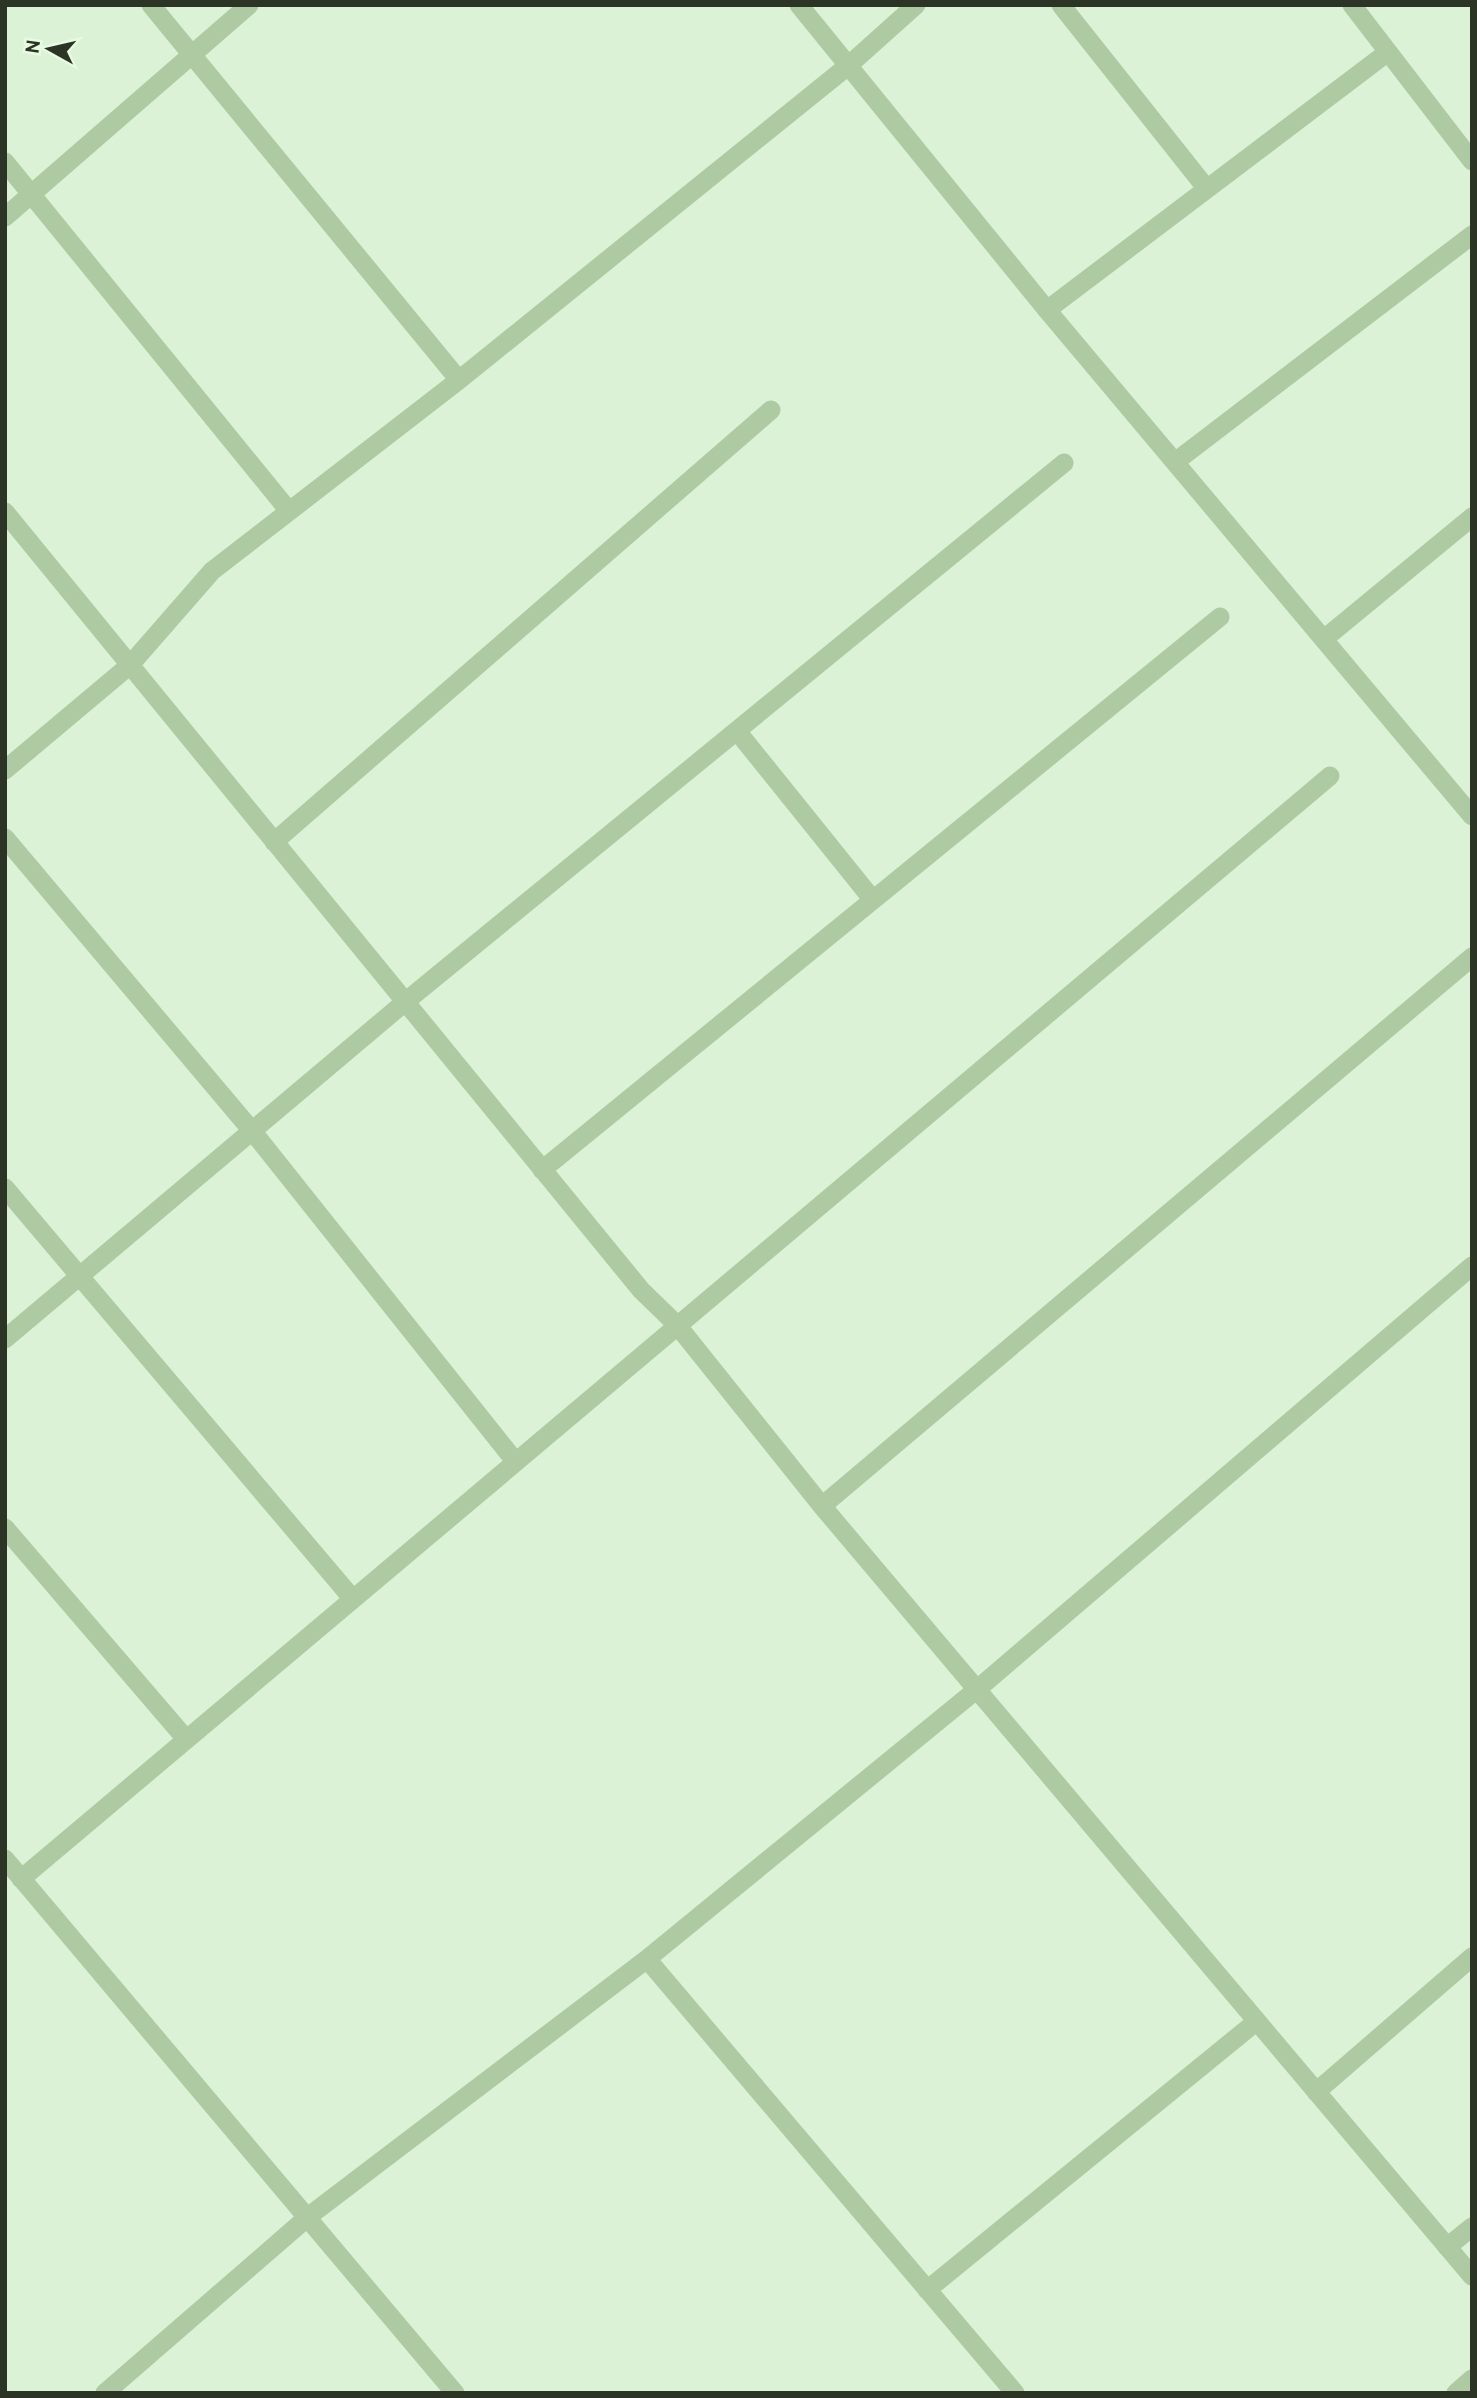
<svg xmlns="http://www.w3.org/2000/svg" width="1477" height="2398" viewBox="0 0 1477 2398" font-family="Overpass,sans-serif">
<style>
.lines{fill:none;stroke-linecap:round;stroke-linejoin:round}
.minor{stroke:#adcaa2;stroke-width:19}
.tertiary{stroke:#adcaa2;stroke-width:19}
</style>
<rect width="100%" height="100%" fill="#dcf2d6"/>
<g class="lines">
<path class="minor" d="M151,5L459,380
M1061,5L1207,189
M1352,5L1472,161
M5,162L289,511
M5,217L249,5
M1047,310L1388,52
M1175,462L1472,235
M5,512L641,1290L677,1325L822,1506L1472,2276
M1324,639L1472,517
M737,731L873,900
M5,770L130,665L212,571L459,380L849,65L916,5
M5,838L253,1132L515,1461
M274,842L771,410
M542,1170L1220,617
M5,1188L352,1598
M5,1339L405,1002L1064,463
M822,1506L1472,957
M5,1528L186,1739
M5,1859L455,2393
M21,1879L1330,776
M647,1959L1015,2393
M1316,2092L1472,1957
M1447,2247L1472,2227
M927,2290L1257,2021
M105,2393L309,2216L647,1959L981,1686L1472,1266
M1456,2393L1472,2379"/>
<path class="tertiary" d="M799,5L1047,310L1472,816"/>
</g>
<rect width="1477" height="2398" fill="none" stroke="#2b3425" stroke-width="14"/>
<g transform="translate(49 49) rotate(278)" stroke="#e7fae2" stroke-width="5" paint-order="stroke">
<path d="M0-5L12 26L0 18L-12 26Z" fill="#2b3425"/>
<text y="-10" font-size="19" font-weight="bold" text-anchor="middle" fill="#2b3425">N</text>
</g>
</svg>
